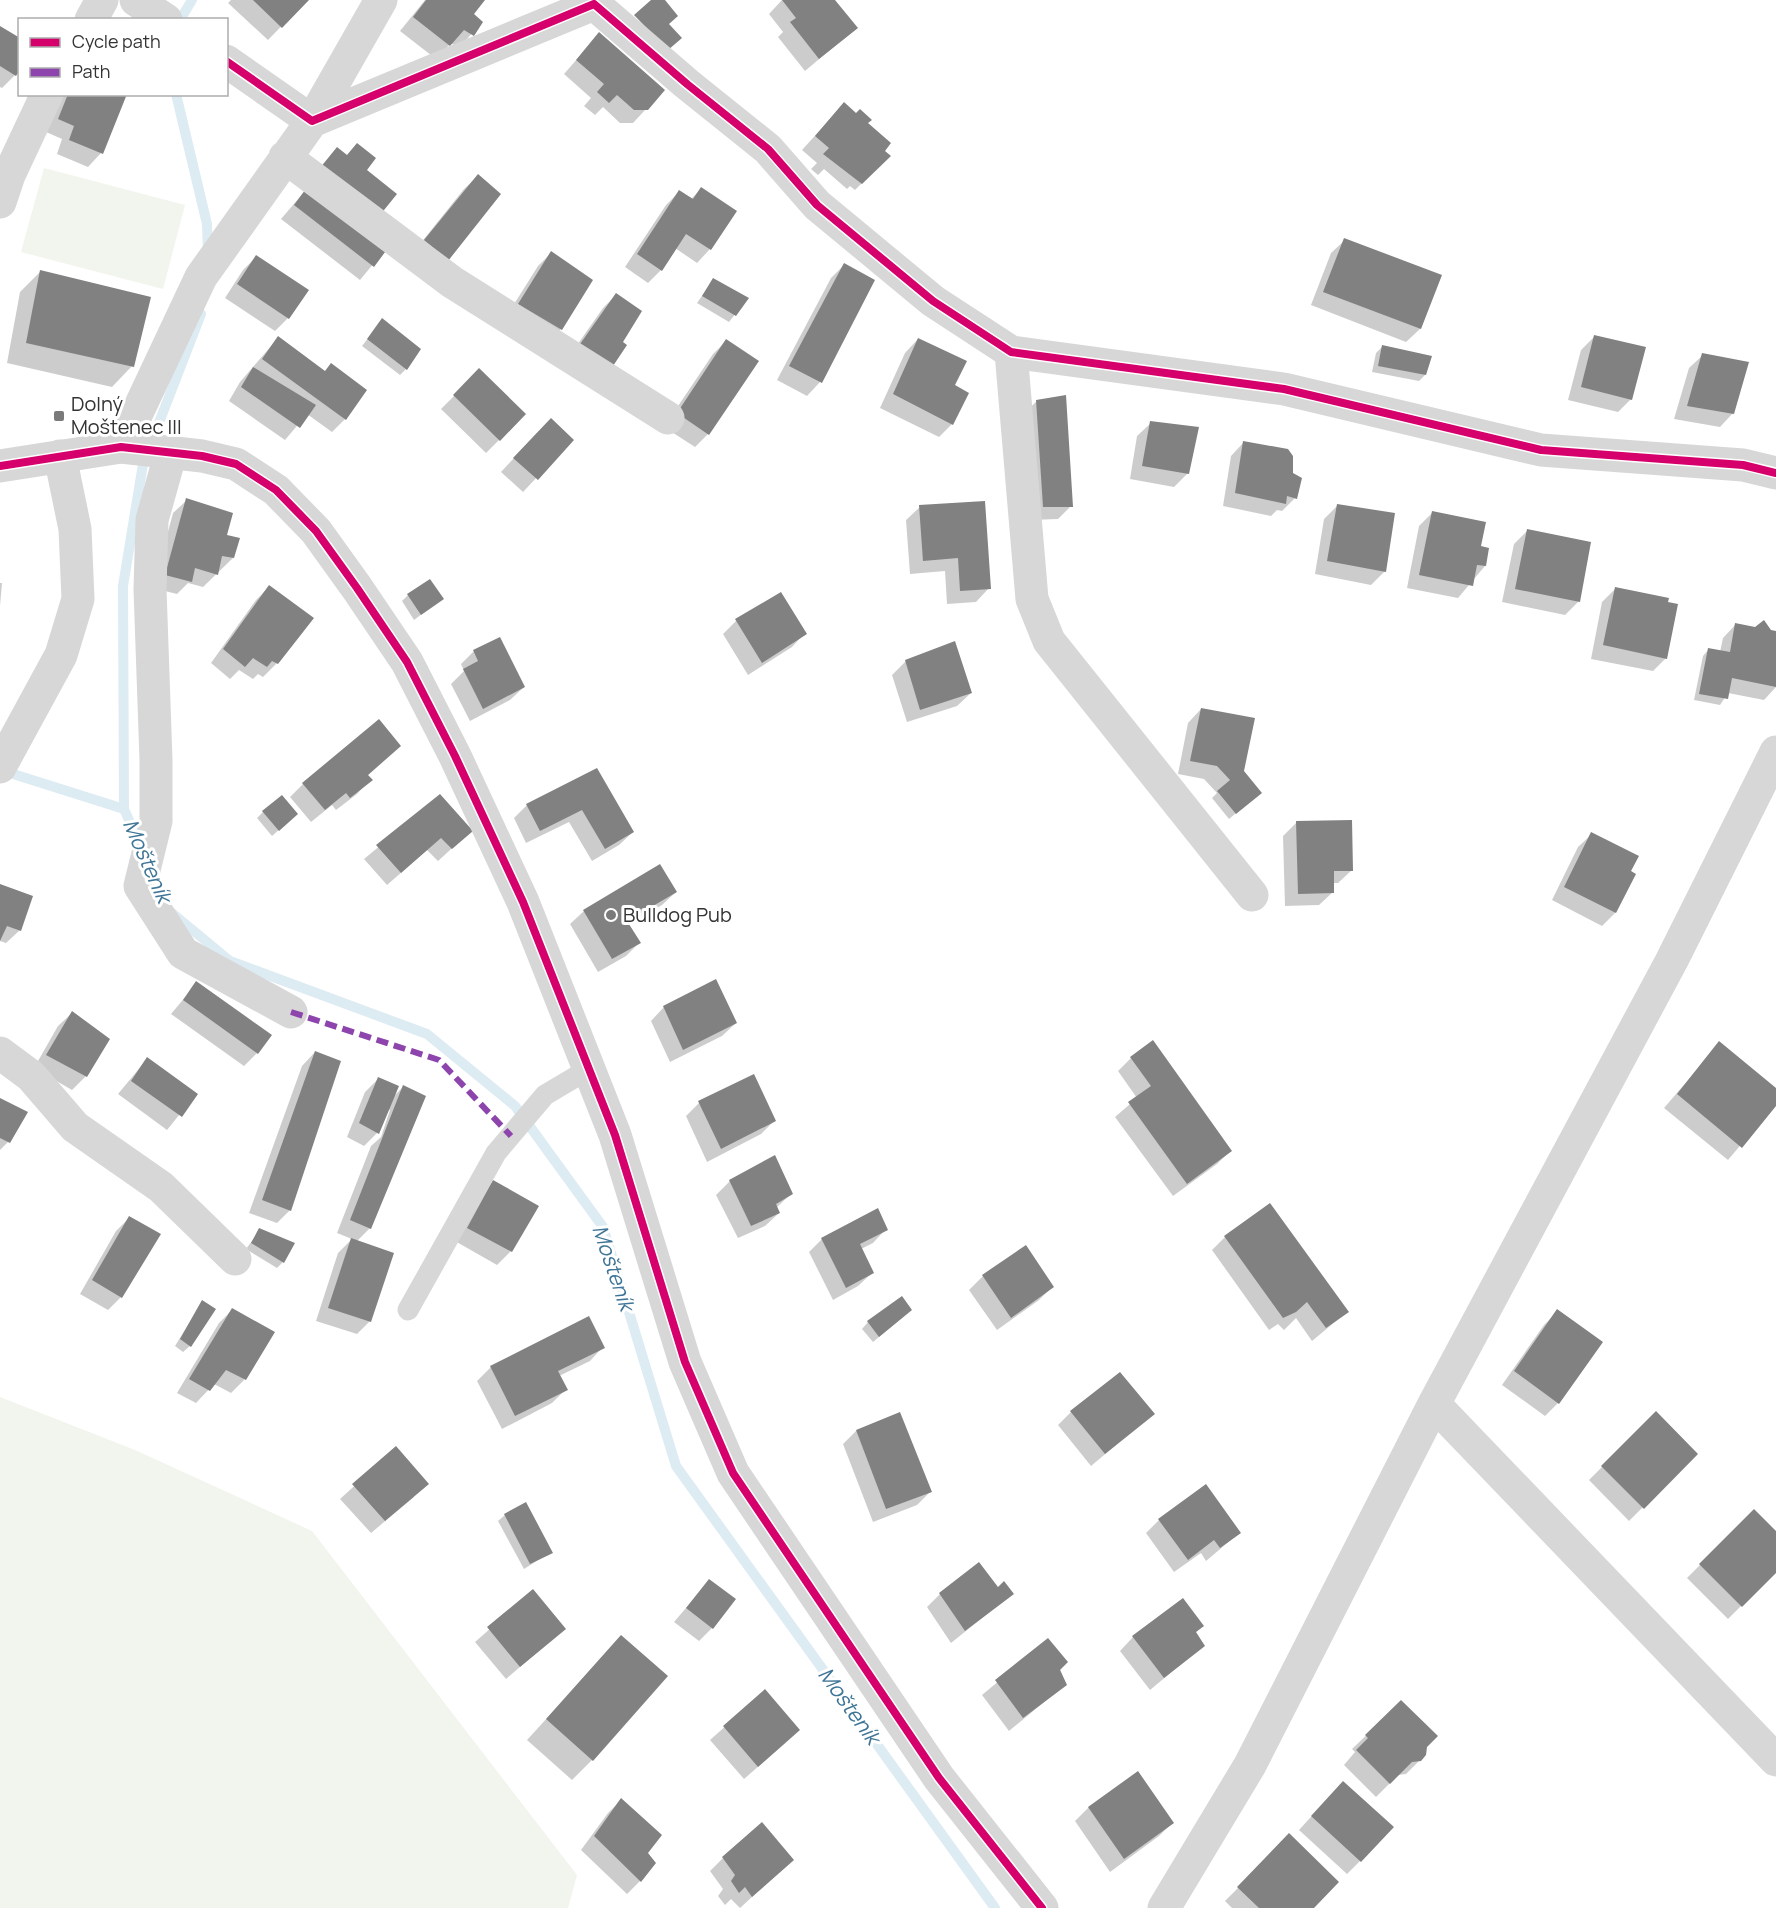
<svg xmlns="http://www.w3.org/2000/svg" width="1776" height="1908" viewBox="0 0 1776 1908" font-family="Manrope,sans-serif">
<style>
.green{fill:#f1f5ed}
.shadow{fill:#0003}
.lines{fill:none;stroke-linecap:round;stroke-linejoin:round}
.stream{stroke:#ddebf3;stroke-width:10}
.building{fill:#818181}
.service{stroke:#d7d7d7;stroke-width:21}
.minor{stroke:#d7d7d7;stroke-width:33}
.tertiary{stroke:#d7d7d7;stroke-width:33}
.quiet{stroke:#8e44ad;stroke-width:6;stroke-dasharray:12 6;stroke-linecap:butt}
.cycleway-casing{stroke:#fff;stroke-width:11}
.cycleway{stroke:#d6006c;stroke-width:8}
.poi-dot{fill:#7a7a7a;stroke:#fff;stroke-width:2}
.labels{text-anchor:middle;stroke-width:6;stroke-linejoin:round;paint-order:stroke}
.poi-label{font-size:20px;fill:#333;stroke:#fff;text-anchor:start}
.water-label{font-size:21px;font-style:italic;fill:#3f7597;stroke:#fff}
</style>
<rect width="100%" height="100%" fill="#fff"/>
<path class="green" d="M44,168L185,205L163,289L21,252Z
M0,1397L135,1450L312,1531L577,1875L568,1908H0Z"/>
<path class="shadow" d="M231,0H307L268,40L228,3Z
M425,0H481L472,15L481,22L459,49L451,43L436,59L400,31Z
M782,0H834L856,28L805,71L778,37L783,32L769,14Z
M0,28L15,75L2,88L0,87Z
M599,34L646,109L633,123H620L603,107L595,115L584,106L591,98L564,74Z
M62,94H126L101,153L88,167L57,154L62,139L46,132Z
M856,115L866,124L877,157L889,156L855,190L850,186L847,189L824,169L818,175L811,169L817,163L802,150L831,118Z
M337,149L364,171L389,245L360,280L281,219L311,184L307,182Z
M478,176L499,194L412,254L464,189Z
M701,189L710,249L697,263L675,248L661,270L648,283L625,267L666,205L679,192L691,199Z
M1345,240L1440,276L1420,329L1406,342L1311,305L1331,253Z
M551,253L561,329L548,343L506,317L538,266Z
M256,257L288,318L275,331L225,298L243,270Z
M844,265L873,280L820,382L807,396L777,380L831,278Z
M40,272L132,366L112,387L7,363L20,292Z
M713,280L747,299L729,322L697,303Z
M616,295L621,343L566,361L603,308Z
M382,320L406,369L400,375L362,346Z
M1595,336L1631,399L1618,412L1568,400L1581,350Z
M278,338L345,419L332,432L307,414L285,440L229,401L240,382Z
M918,339L953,386L952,424L939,437L880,408L905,353Z
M726,341L708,434L695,447L664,427L713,354Z
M1382,347L1425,375L1419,381L1372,372L1376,353Z
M1703,355L1733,413L1720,427L1674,419L1689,368Z
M479,371L499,440L486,453L441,409Z
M1037,401L1071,506L1058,519L1030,520L1023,414Z
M1151,423L1188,473L1174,487L1130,479L1137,436Z
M537,433L572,440L523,492L501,472Z
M1244,442L1295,498L1282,511L1277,510L1271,516L1223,506L1231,456Z
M187,500L225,536L233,558L203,587L188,583L177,594L153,588L173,513Z
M1337,506L1385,571L1371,585L1315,574L1324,519Z
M920,507L989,588L976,602L947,604L945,571L910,574L906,520Z
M1432,513L1479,548L1485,566L1458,598L1407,588L1419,526Z
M1527,531L1579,601L1565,615L1502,602L1514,544Z
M0,583H2L0,606Z
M269,587L277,663L263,677L258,674L253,679L239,670L230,679L211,663L256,600Z
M1616,588L1666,658L1653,671L1591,659L1602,602Z
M408,595L442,599L414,620L402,601Z
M736,621L805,633L792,647L748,675L723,634Z
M1736,624L1776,632V687L1764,700L1728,693L1720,705L1694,700L1703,656L1709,649L1720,652L1723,638Z
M474,651L524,687L510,700L470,721L451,684L464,671L461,664Z
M906,661L971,693L957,706L907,722L892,675Z
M1201,709L1242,772L1253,799L1229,819L1212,798L1217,793L1204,779L1178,774L1188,723Z
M399,746L367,776L370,780L357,794L336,810L332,805L311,822L290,797L303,784Z
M597,770L633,832L619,845L592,861L569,822L526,843L514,818L527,805Z
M440,796L471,831L438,861L427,850L387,885L364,859Z
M263,812L290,820L272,836L257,818Z
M1297,822L1352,870L1338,883H1332L1333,892L1319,905L1285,906L1283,836Z
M1592,834L1634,874L1615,913L1602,926L1552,900L1578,847Z
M0,885L20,930L6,943L0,941Z
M676,892L662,905L628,925L639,943L626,956L598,972L570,924L584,911Z
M197,983L257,1053L244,1066L171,1014Z
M664,1007L736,1023L722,1036L670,1062L651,1021Z
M72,1013L108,1039L86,1076L72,1090L34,1068L58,1026Z
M1719,1044L1776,1090V1103L1728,1160L1664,1108Z
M315,1052L290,1210L277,1223L249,1213L302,1066Z
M1131,1058L1230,1151L1217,1164L1173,1196L1115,1117L1137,1098L1118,1071Z
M147,1059L196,1094L167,1130L118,1094Z
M378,1079L393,1097L403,1087L370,1228L356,1242L370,1321L357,1334L316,1321L338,1253L352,1239L337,1233L371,1146L381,1137L390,1110L387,1109L377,1133L364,1146L347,1137L365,1092Z
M0,1100L8,1142L0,1150Z
M699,1103L774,1121L761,1134L707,1162L686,1116Z
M775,1157L792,1193L776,1208L779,1213L765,1226L738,1238L716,1195L730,1181Z
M493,1182L537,1207L511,1251L497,1265L455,1241L479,1195Z
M1270,1205L1347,1312L1312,1341L1296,1318L1284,1330L1278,1324L1269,1330L1212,1250L1225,1237Z
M129,1218L121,1297L108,1310L80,1294L116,1231Z
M886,1229L873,1243L861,1249L872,1273L858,1286L833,1300L809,1252L822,1239Z
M260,1230L283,1262L277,1268L246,1249Z
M1026,1247L1052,1287L1039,1300L997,1330L969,1290L983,1276Z
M202,1302L190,1346L183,1352L175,1346Z
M232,1310L273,1333L244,1380L231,1393L214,1384L196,1403L177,1393L219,1323Z
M1558,1311V1403L1545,1416L1502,1385L1544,1325Z
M904,1316L873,1342L862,1329L868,1322Z
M603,1347L590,1361L559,1376L566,1389L552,1403L502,1429L477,1381L491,1367Z
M1071,1412L1153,1414L1091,1466L1058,1425Z
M1656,1413L1696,1454L1629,1521L1589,1480Z
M899,1414L930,1492L917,1505L873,1522L843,1444L856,1431Z
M396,1448L414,1497L371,1533L340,1499Z
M1754,1511L1776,1534V1571L1728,1619L1687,1578Z
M505,1515L551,1552L524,1569L498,1521Z
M1159,1520L1239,1533L1206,1561L1201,1553L1174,1572L1146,1533Z
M709,1581L712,1628L699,1641L674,1622Z
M997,1589L1012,1594L951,1643L927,1607L940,1594Z
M533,1591L564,1629L506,1679L475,1642Z
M1202,1626L1195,1633L1203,1646L1150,1690L1120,1651L1133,1637Z
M621,1637L592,1760L572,1780L527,1740Z
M1048,1640L1066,1684L1009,1731L982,1695Z
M765,1691L785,1743L744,1779L710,1740Z
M1401,1702L1425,1747L1420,1760L1406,1774L1398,1775L1376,1797L1344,1765L1355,1752L1352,1749Z
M1137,1773L1172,1823L1159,1836L1110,1872L1075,1821L1088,1808Z
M1330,1796L1360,1861L1347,1874L1299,1830Z
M621,1800L646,1853L640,1881L627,1894L581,1850L608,1813Z
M1290,1836L1312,1908H1232L1225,1901Z
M723,1858L778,1873L740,1908L731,1899L725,1905L718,1896L723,1889L710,1871Z"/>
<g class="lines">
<path class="stream" d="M180,20L192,0
M176,94L207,224L208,253
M10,773L124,809L141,847
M124,809L123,586L143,464L201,314
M172,913L230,961L427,1034L515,1106L603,1227L676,1466L995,1908"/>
</g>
<path class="building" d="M253,0H309L282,28Z
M426,0H485L474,14L483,22L474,36L464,30L450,46L413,17Z
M651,0H665L678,16L669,24L682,38L668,50L634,15Z
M782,0H835L858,28L819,59L790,22L796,18Z
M0,26L20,38V70L16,76L0,66Z
M599,32L665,90L648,110H634L617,95L609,103L597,92L604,84L576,60Z
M68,94H127L103,154L69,140L74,126L58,119Z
M844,102L856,113L860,109L872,120L868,123L891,143L885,151L891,156L862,184L823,154L829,148L815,136Z
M357,143L376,158L367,170L397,194L380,215L320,168L337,147L347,155Z
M478,174L501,194L448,261L424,240Z
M311,182L391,244L374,267L294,205Z
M701,187L737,211L711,250L686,234L662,271L637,254L679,190L693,199Z
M1344,238L1442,275L1421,329L1323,292Z
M551,251L593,280L562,330L518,304Z
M256,255L309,290L289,319L237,284Z
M844,263L875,280L822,383L789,366Z
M40,270L151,297L134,367L26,343Z
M713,278L749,298L736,316L702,296Z
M616,293L642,311L623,342L627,345L611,369L578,347Z
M382,318L421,349L407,370L367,339Z
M1594,335L1646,347L1632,400L1581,387Z
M278,336L325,371L331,363L367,390L346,420L262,359Z
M918,338L967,361L955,385L969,393L953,425L893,394Z
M726,339L759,361L709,435L677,413Z
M1382,345L1432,356L1426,375L1378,366Z
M1702,353L1749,362L1734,414L1687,406Z
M253,367L316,405L300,428L241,387Z
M479,368L526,414L500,441L453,395Z
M1066,395L1073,507H1043L1036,400Z
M551,418L574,440L538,480L513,458Z
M1150,421L1199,427L1189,474L1142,466Z
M1243,441L1288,449L1293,456V473L1302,478L1297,499L1287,496L1286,504L1235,493Z
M186,498L233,513L227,535L240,538L234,558L222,556L218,575L195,568L192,582L165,575Z
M985,501L991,589L960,591L958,558L923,561L919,505Z
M1337,504L1395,513L1386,572L1327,561Z
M1432,511L1486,522L1481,546L1489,548L1486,566L1477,565L1473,586L1419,575Z
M1527,529L1591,542L1580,602L1515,589Z
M430,579L444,599L421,615L407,594Z
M269,585L314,618L278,664L272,661L267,667L253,658L245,667L223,649Z
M1615,587L1669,598L1668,602L1678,604L1667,659L1603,645Z
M781,592L807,634L762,663L735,619Z
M1764,620L1771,630L1776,631V687L1732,678L1728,699L1699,694L1708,648L1730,652L1735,623L1755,627Z
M500,637L525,687L483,709L463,669L478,661L473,650Z
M955,641L972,693L920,710L905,660Z
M1201,708L1255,718L1244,771L1262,793L1236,814L1217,791L1230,780L1217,766L1190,761Z
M379,719L401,746L368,775L373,780L350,798L346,793L325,810L302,783Z
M597,768L634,832L605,849L582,810L540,831L526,804Z
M440,794L473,831L452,849L441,838L401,873L376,845Z
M282,795L298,814L279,831L262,811Z
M1352,820L1353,871H1334V893L1298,894L1296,821Z
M1591,832L1639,856L1631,871L1636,874L1616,913L1564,887Z
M660,864L677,892L627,921L641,943L612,959L583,910Z
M0,884L33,896L21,931L7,926L0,941Z
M716,979L737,1023L683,1050L663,1006Z
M196,981L272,1035L258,1054L183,1000Z
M72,1011L110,1039L87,1077L46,1055Z
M1153,1040L1232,1151L1187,1184L1128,1102L1151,1086L1130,1057Z
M1719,1041L1776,1088V1106L1742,1148L1677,1094Z
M315,1051L341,1061L291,1211L262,1200Z
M147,1057L198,1094L182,1117L131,1081Z
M754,1074L776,1121L721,1149L698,1101Z
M378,1077L399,1086L379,1134L359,1123Z
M403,1085L426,1096L371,1229L350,1220Z
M0,1098L28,1112L10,1143L0,1138Z
M775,1155L793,1194L776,1204L780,1213L751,1226L729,1180Z
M493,1180L539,1206L512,1252L467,1228Z
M1270,1203L1349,1312L1326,1328L1307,1302L1296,1312L1283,1318L1224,1236Z
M878,1208L888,1230L860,1244L874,1273L846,1288L821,1238Z
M129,1216L161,1234L122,1298L92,1280Z
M259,1228L295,1243L284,1263L251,1243Z
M351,1238L394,1253L371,1322L328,1308Z
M1026,1245L1054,1287L1011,1318L982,1275Z
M902,1296L912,1310L879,1337L867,1321Z
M202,1300L216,1309L191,1347L180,1339Z
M232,1308L275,1332L246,1380L226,1370L210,1391L189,1379Z
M1557,1309L1603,1342L1559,1404L1514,1371Z
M589,1316L605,1348L558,1371L568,1390L515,1416L490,1366Z
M1120,1372L1155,1414L1105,1454L1070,1411Z
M1656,1411L1698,1454L1644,1509L1601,1466Z
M900,1412L932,1492L886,1509L856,1430Z
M396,1446L429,1484L385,1521L352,1484Z
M1206,1484L1241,1533L1220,1548L1214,1540L1188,1560L1158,1519Z
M526,1502L553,1553L530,1564L504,1514Z
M1754,1509L1776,1531V1573L1742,1607L1699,1564Z
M979,1562L998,1587L1004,1581L1014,1594L965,1631L939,1593Z
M709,1579L736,1599L713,1629L686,1608Z
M533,1589L566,1629L520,1667L487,1627Z
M1183,1598L1204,1626L1196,1632L1205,1646L1164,1678L1132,1636Z
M621,1635L668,1676L593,1761L546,1719Z
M1048,1638L1068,1662L1060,1670L1067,1685L1023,1718L995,1680Z
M765,1689L800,1730L758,1767L723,1726Z
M1401,1700L1438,1736L1427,1747L1426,1755L1421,1761L1412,1762L1390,1784L1356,1750L1368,1738L1365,1735Z
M1138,1771L1174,1823L1124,1859L1088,1807Z
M1343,1781L1394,1827L1361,1862L1311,1816Z
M621,1798L662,1835L648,1853L656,1863L641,1882L594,1836Z
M762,1822L794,1860L752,1897L745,1887L739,1893L731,1881L735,1875L722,1857Z
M1289,1833L1339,1882L1314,1908H1259L1237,1887Z"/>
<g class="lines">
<path class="service" d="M408,1310L496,1153L545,1095L589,1069"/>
<path class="minor" d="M136,0L166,20
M91,20L102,0
M226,61L312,121L594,4L687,84L768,149L817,205L933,301L1011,352L1284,389L1541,450L1743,465L1776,473
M285,157L452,282L668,418
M0,202L9,175L47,94
M1011,352L1032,599L1049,641L1252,895
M121,447L201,277L312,121L381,0
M171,452L152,520L150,589L156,760V821L140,886L183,953L291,1012
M0,767L61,655L78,599L75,529L60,456
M0,1053L31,1076L75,1127L161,1187L235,1259
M1434,1404L1776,1760
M1164,1908L1250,1765L1434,1404L1672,960L1776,752"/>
<path class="tertiary" d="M0,466L121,447L202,456L236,464L276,490L316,531L357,588L407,662L455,756L523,902L615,1135L685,1362L733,1473L939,1778L1042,1908"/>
<path class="quiet" d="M291,1012L439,1060L511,1136"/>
<g class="cycleway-casing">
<path id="cycleway" d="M226,61L312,121L594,4L687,84L768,149L817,205L933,301L1011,352L1284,389L1541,450L1743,465L1776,473
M0,466L121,447L202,456L236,464L276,490L316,531L357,588L407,662L455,756L523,902L615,1135L685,1362L733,1473L939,1778L1042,1908"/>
</g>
<use href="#cycleway" class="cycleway"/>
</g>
<g class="poi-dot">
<rect x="53" y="410" width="12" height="12" rx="3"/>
<circle cx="611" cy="915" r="6"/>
</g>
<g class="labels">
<g class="poi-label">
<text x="71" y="411">Dolný<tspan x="71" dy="23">Moštenec III</tspan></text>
<text x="623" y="922">Bulldog Pub</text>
</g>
<g class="water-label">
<text transform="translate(147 861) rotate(66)" y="7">Mošteník</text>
<text transform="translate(613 1268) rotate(71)" y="7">Mošteník</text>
<text transform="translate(849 1706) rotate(54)" y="7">Mošteník</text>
</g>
</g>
<rect x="18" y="18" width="210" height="78" fill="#ffffff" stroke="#adadad" stroke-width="1.5"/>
<rect x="30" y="38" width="30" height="9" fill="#d6006c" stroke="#adadad" stroke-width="1.5"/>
<text x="72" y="48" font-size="18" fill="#333333">Cycle path</text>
<rect x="30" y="68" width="30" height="9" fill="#8e44ad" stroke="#adadad" stroke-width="1.5"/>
<text x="72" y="78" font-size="18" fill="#333333">Path</text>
</svg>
